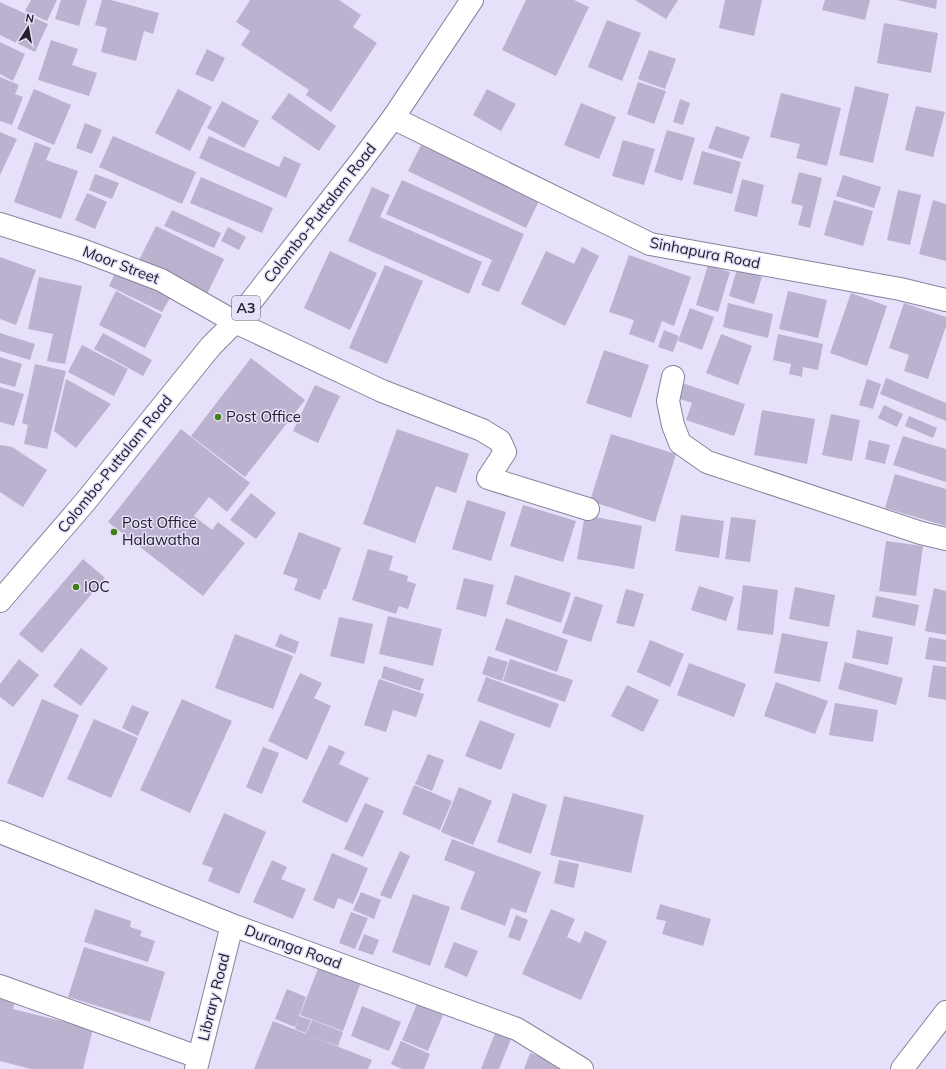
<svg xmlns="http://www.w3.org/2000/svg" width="946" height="1069" viewBox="0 0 946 1069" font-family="Mulish,sans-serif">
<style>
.building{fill:#bab2cf}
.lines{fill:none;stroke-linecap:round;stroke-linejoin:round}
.minor-casing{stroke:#89829b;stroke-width:24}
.trunk-casing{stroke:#89829b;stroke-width:24}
.minor{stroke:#fff;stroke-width:22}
.trunk{stroke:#fff;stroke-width:22}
.poi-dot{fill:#417d19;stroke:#e7e0fb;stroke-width:1.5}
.labels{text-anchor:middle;stroke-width:3;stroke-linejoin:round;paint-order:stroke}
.shield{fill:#e7e0fb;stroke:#5e5a69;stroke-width:1}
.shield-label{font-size:14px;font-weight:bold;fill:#23202a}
.street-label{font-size:15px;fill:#23202a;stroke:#e7e0fb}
.poi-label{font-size:15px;fill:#23202a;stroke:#e7e0fb;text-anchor:start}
</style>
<rect width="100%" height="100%" fill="#e7e0fb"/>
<path class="building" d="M31,0H57L47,21L25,11Z
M61,0H87L79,26L55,19Z
M102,0H111L159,13L153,34L144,31L136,61L101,52L107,28L95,25Z
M250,0H339L361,15L353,27L377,43L331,112L306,95L309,90L241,45L250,31L236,22Z
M526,0H574L589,7L556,76L502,50Z
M635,0H678L666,19Z
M725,0H762L754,36L719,28Z
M825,0H870L865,20L822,10Z
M897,0H937L936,9Z
M0,2L48,24L35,52L0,35Z
M607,20L641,33L622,81L588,67Z
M884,23L938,33L931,73L877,63Z
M51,40L78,49L72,65L97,73L89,96L38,80Z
M0,42L25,54L13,81L0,74Z
M207,49L225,58L213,82L195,74Z
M649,50L676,59L665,89L638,79Z
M0,77L19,85L15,94L23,97L12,125L0,121Z
M638,82L666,91L654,124L627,114Z
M855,86L889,94L873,163L839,155Z
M34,89L71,105L54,145L17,129Z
M178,89L212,107L190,151L155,133Z
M487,89L516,104L501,131L473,115Z
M289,93L336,126L319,151L271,118Z
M781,93L841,108L827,166L796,158L800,144L770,137Z
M680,99L690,103L683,125L673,122Z
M222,101L259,121L244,148L207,128Z
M581,103L616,117L599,159L564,145Z
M916,106L945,112L933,157L905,150Z
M85,123L102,130L92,154L76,148Z
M716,126L750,137L742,159L708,148Z
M667,130L695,138L682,181L654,172Z
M0,132L17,139L0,175Z
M113,136L196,172L182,204L99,167Z
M209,136L279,167L284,156L301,164L286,198L199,158Z
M623,140L655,149L644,185L612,176Z
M35,142L51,148L46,160L78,171L61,219L14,202Z
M421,145L539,201L526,228L408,171Z
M702,151L741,162L732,194L693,184Z
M799,172L822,178L810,228L798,225L803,206L791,203Z
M95,174L119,183L112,199L89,190Z
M843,175L881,187L874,208L836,196Z
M201,177L273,208L262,233L190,203Z
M742,179L764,185L757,217L734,211Z
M402,180L524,234L499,292L481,285L492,260L386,214Z
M372,187L390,195L380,217L482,262L469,294L348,241Z
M898,190L921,195L910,245L887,240Z
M87,193L107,202L95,229L75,220Z
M834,200L873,211L863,246L824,235Z
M933,200L946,204V261L919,254Z
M172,210L221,233L214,248L164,226Z
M156,226L224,259L207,294L139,260Z
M228,227L246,237L239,250L221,241Z
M582,247L599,256L565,326L521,304L546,251L574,264Z
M330,251L377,273L350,330L304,308Z
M629,255L691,277L674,326L662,321L654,343L629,334L634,320L609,312Z
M0,257L36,270L16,325L0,319Z
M385,265L423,281L387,364L349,348Z
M708,265L730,272L718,312L696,305Z
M737,269L762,277L754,304L729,296Z
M116,271L170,298L162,312L109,286Z
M39,277L82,286L65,364L47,361L53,334L28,329Z
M116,291L162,315L145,348L99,325Z
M788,291L827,300L818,338L779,329Z
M851,293L887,306L867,366L830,353Z
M728,303L773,314L768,338L723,327Z
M904,303L946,317V326L928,379L904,371L909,355L889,348Z
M690,308L714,317L702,350L678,341Z
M664,330L679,336L673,352L658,347Z
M0,333L35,344L30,360L0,351Z
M103,333L152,360L143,376L94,349Z
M721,334L752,346L738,385L706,373Z
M778,334L823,344L818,370L803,367L802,377L789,374L791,364L773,360Z
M82,345L128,369L114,396L68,372Z
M604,350L649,365L631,418L586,403Z
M0,357L22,364L15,387L0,383Z
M251,358L305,400L245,477L191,436Z
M35,364L66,371L47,449L24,444L28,425L22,423Z
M886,378L946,403V421L880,394Z
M66,379L111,404L76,448L54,431Z
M867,379L881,384L873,409L859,405Z
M682,383L745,404L734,436L686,420L692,403L677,398Z
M315,385L340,396L318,443L293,431Z
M0,387L24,394L14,426L0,422Z
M884,405L903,414L897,427L878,418Z
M762,410L815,419L807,464L754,455Z
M831,414L860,420L852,461L822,455Z
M909,416L937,428L933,438L905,426Z
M181,429L250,483L227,512L209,497L194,516L212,530L218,522L245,543L203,596L108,522Z
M397,429L469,454L456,493L436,486L415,543L363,524Z
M611,434L676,454L655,522L590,501Z
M903,436L946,449V482L893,465Z
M869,440L890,445L885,464L865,459Z
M0,445L12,447L47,470L23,507L0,492Z
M895,474L946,489V526L885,508Z
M251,493L276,513L256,539L230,520Z
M467,500L506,512L491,561L452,549Z
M523,505L576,521L563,562L510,546Z
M585,515L642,526L634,569L577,559Z
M681,515L724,521L719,558L675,551Z
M731,517L756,520L750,562L725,559Z
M299,532L341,548L326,589H324L320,600L294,590L298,579L283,574Z
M886,541L923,546L916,596L879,591Z
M368,549L393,556L389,570L408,576L407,581L416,584L408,609L399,606L396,614L352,600Z
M83,559L105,578L42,653L19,634Z
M515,575L571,593L561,623L506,604Z
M464,578L494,585L486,617L456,609Z
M743,585L778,590L773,635L737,630Z
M699,586L734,597L726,621L691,610Z
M795,587L835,595L829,627L789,619Z
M934,588L946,591V635L925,631Z
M626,589L644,594L634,627L616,623Z
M575,596L603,605L591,642L562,633Z
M876,596L919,605L915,626L872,617Z
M388,616L442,629L433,666L379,654Z
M339,617L373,624L364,664L330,656Z
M506,618L568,640L557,672L495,650Z
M857,630L893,637L888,665L852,658Z
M782,633L828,642L820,682L774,673Z
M235,634L293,656L273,709L215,688Z
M280,634L299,642L295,654L275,646Z
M929,637L946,640V662L925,659Z
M650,640L684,654L670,687L637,672Z
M81,648L108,668L81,706L53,686Z
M488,656L508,662L502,681L482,674Z
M19,659L39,675L13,707L0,697V684Z
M510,659L573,680L565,702L503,681Z
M845,662L903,678L896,705L838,689Z
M689,663L746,684L734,717L677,695Z
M933,665L946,667V700L928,697Z
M384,666L424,679L420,691L381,678Z
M300,673L322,683L314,698L331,706L307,760L268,741Z
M486,677L559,704L550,728L477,701Z
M379,679L424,694L416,717L393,710L386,732L364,725Z
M776,682L828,701L815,734L764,716Z
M627,685L659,700L643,732L611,716Z
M42,699L79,715L43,798L7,783Z
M182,699L232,721L190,813L140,790Z
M835,703L878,710L873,742L829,735Z
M132,705L149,712L138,736L122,728Z
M94,719L138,738L111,798L67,779Z
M480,720L515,734L501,770L465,756Z
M329,745L345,752L339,764L369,778L347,823L302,802Z
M263,747L279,753L262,794L246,787Z
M428,754L444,760L432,791L415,784Z
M414,785L452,801L440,830L402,814Z
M459,787L492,801L473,845L441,832Z
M513,793L547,805L531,854L497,842Z
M564,796L644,815L631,873L550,855Z
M365,803L384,811L363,857L344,849Z
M224,813L266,832L239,894L208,881L213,868L202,864Z
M452,839L541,872L526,913L511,908L505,926L460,909L475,872L444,860Z
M400,851L410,856L391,899L380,895Z
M332,853L368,868L353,904L338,898L334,909L313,900Z
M272,860L287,867L281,879L306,889L293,919L253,902Z
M559,860L579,864L574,888L554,883Z
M361,892L381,900L374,919L353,910Z
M413,894L450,907L430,966L392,952Z
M660,904L711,919L703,946L662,934L666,921L656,919Z
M95,909L131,921L130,927L142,931L140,936L155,941L148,962L84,942Z
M551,909L575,919L567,937L580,943L585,931L607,941L581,1000L522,974Z
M351,912L368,918L355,949L339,943Z
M516,915L528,920L520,941L508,937Z
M364,934L379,940L373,955L358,950Z
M454,942L478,951L467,977L444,967Z
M84,947L165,972L150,1022L68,997Z
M319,966L361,982L343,1031L300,1015Z
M287,989L306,997L295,1027L275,1019Z
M0,991L16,995L13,1009L93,1029L83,1069H31L0,1061Z
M417,1004L443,1015L428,1051L402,1040Z
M362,1006L401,1022L389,1051L351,1036Z
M299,1016L311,1020L306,1033L295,1029Z
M312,1020L343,1032L338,1046L306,1034Z
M273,1021L372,1060L368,1069H254Z
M495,1033L511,1039L499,1069H481Z
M401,1041L430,1054L424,1069H402L391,1064Z
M530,1053L563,1065L561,1069H524Z"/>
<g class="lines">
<g class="minor-casing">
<path id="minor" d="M393,118L650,244L900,289L946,300
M0,224L82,250L161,280L235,322L382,391L482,430L500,441L505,452L488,478L588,509
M673,377L668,401L673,425L680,443L707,462L921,533L946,539
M0,832L232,925L517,1029L582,1069
M0,986L198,1057
M196,1069L232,925
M902,1069L946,1012"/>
</g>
<g class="trunk-casing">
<path id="trunk" d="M0,601L85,502L211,346L235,322L361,161L393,118L472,0"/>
</g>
<use href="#minor" class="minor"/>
<use href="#trunk" class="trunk"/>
</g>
<g class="poi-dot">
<circle cx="218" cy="417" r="4"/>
<circle cx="114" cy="532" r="4"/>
<circle cx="76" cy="587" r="4"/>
</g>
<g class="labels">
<rect class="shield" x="232" y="296" width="28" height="24" rx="3"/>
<g class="shield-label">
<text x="246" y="313">A3</text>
</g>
<g class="street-label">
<text transform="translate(320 213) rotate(-52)" y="5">Colombo-Puttalam Road</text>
<text transform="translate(705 253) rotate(11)" y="5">Sinhapura Road</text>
<text transform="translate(121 265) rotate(21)" y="5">Moor Street</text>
<text transform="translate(115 464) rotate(-51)" y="5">Colombo-Puttalam Road</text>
<text transform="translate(293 947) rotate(20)" y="5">Duranga Road</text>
<text transform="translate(214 997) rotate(-76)" y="5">Library Road</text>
</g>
<g class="poi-label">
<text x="226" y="422">Post Office</text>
<text x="122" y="528">Post Office<tspan x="122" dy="17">Halawatha</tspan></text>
<text x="84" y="592">IOC</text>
</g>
</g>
<g transform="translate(28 28) rotate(11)" stroke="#e7e0fb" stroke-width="3" paint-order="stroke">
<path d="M0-3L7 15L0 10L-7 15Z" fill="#23202a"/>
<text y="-6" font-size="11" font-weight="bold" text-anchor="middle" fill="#23202a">N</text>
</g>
</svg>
